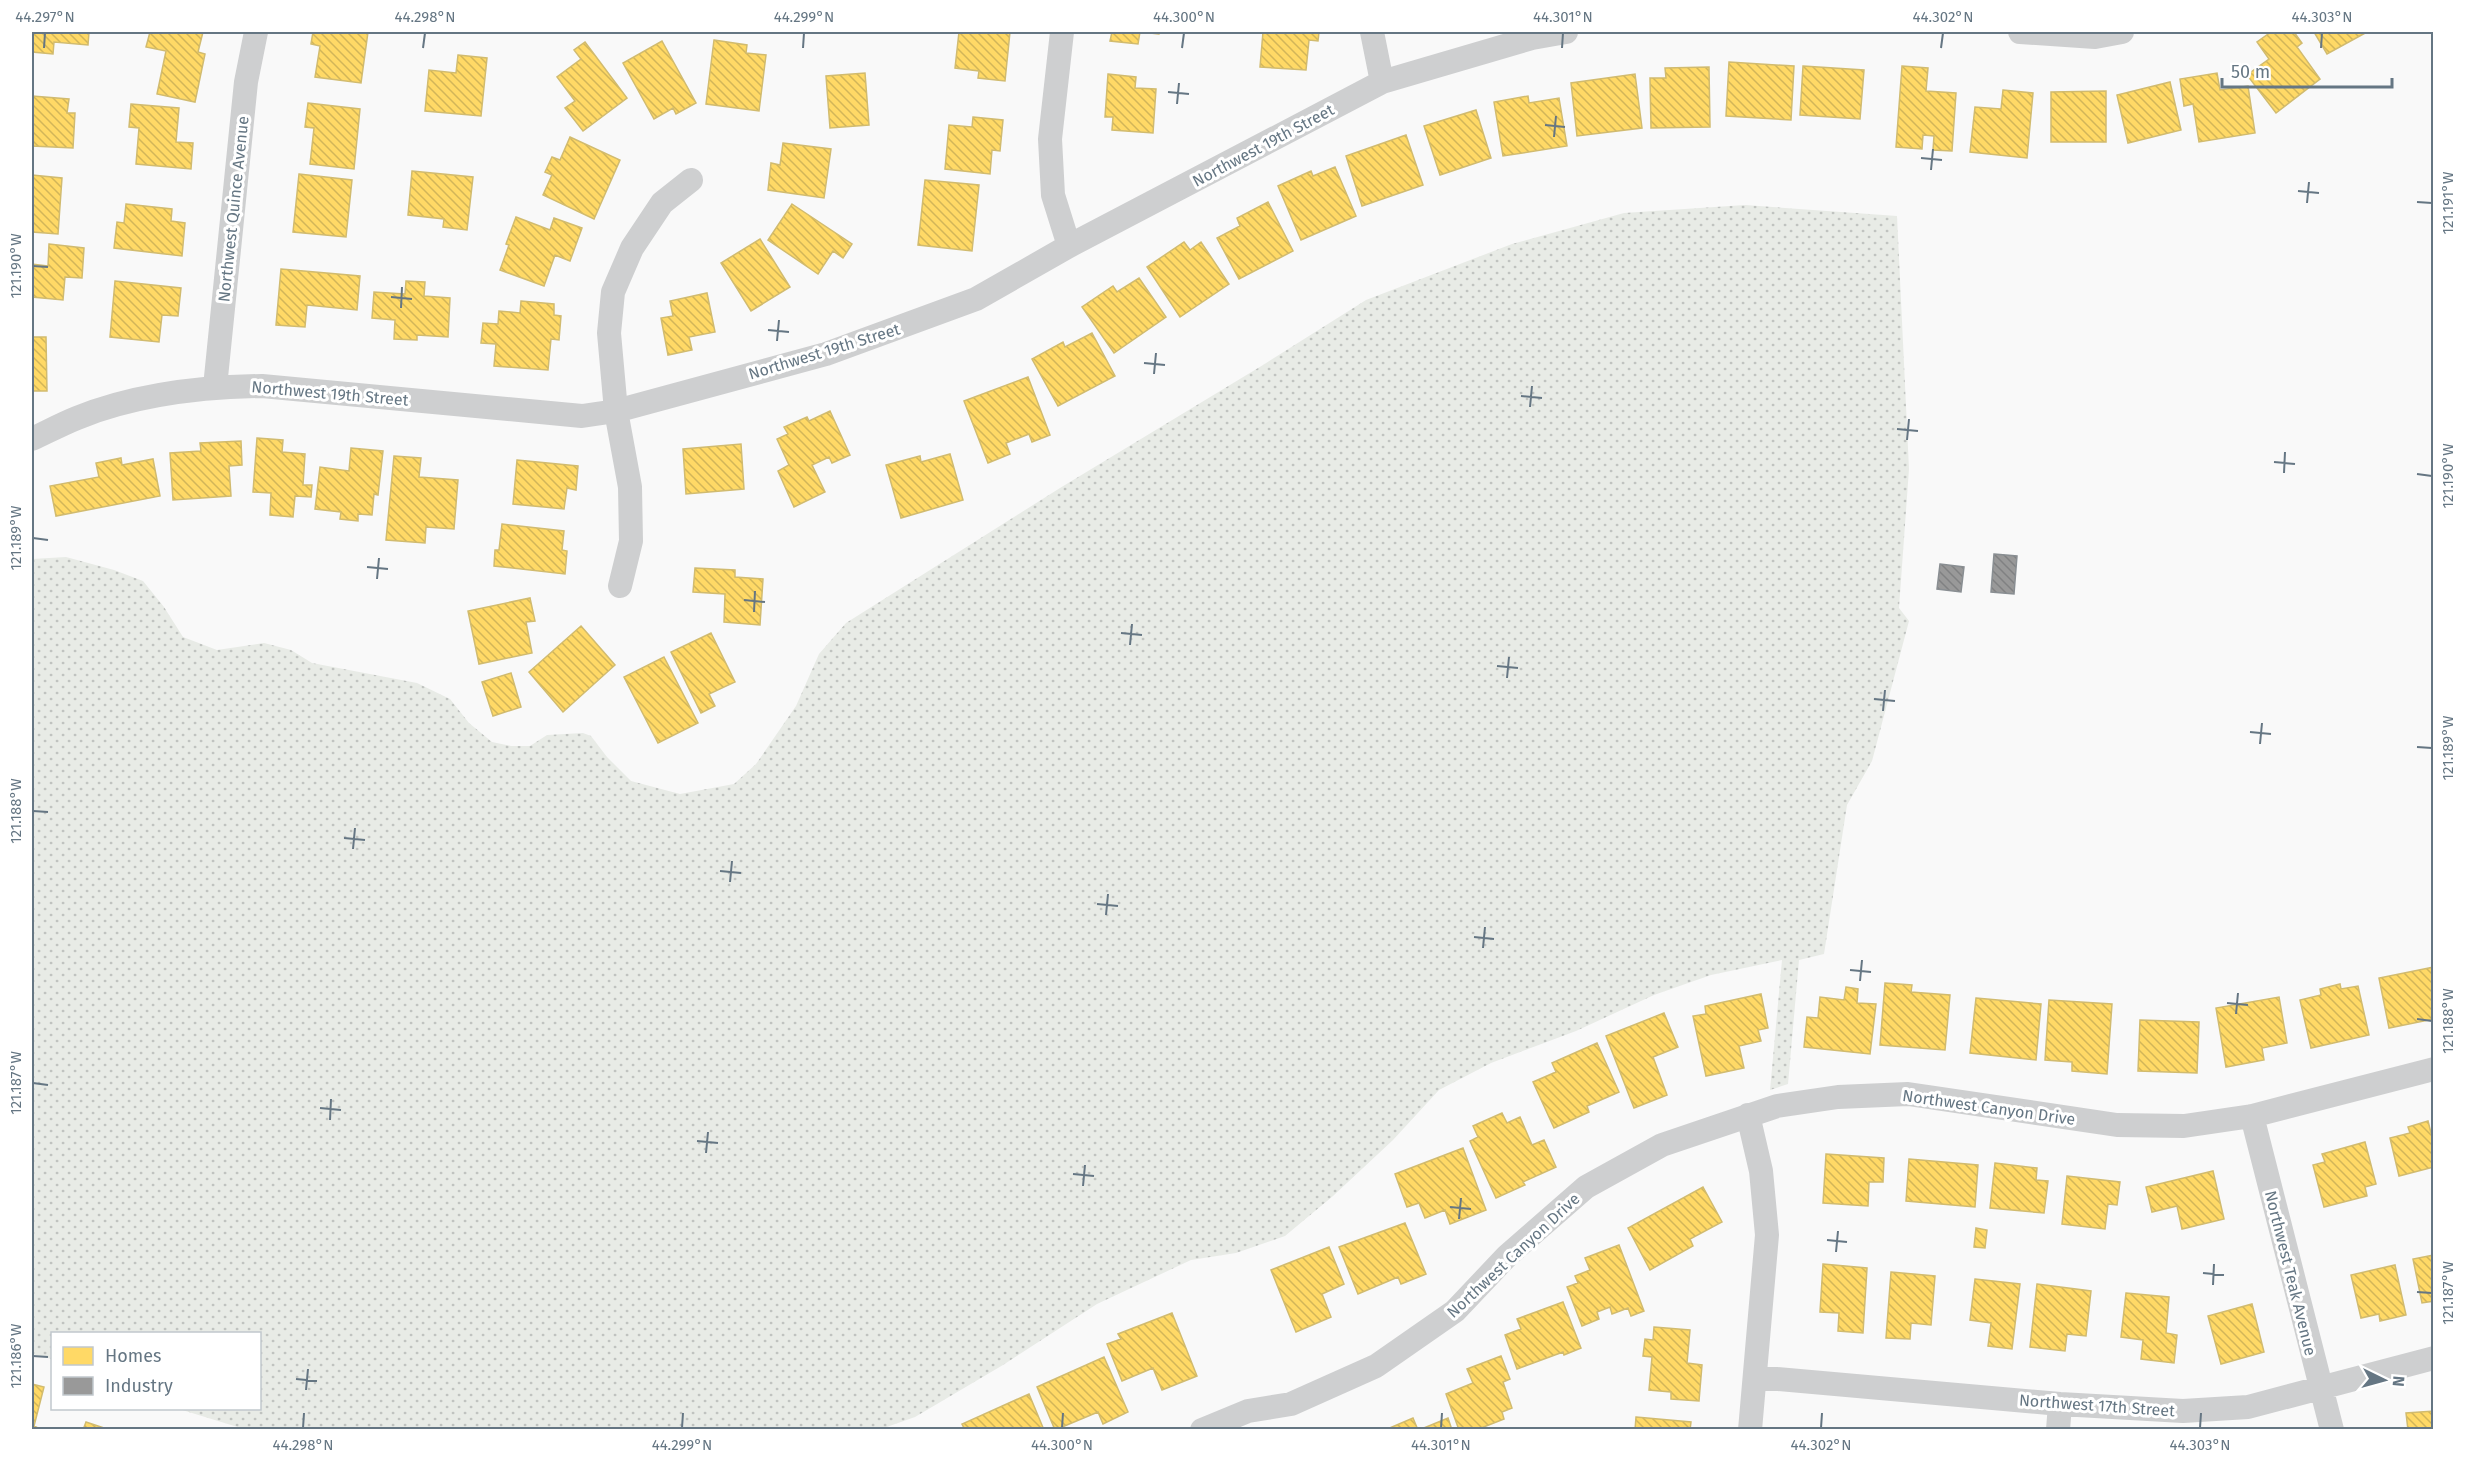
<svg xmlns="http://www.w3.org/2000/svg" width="2465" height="1461" viewBox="0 0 2465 1461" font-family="'Fira Sans',sans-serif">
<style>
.green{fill:url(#green-dots)}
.homes{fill:url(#homes-back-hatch);stroke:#d1bb6f;stroke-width:1.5}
.industry{fill:url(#industry-back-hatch);stroke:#898e92;stroke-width:1.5}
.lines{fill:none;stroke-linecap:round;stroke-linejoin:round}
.street{stroke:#cecfd0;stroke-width:24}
.ticks{fill:none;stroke:#657683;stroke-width:2}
.labels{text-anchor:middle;stroke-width:6;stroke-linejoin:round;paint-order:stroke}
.street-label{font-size:16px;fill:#657683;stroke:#fff}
.neatline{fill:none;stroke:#657683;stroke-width:2}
.ticks-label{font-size:15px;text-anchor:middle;fill:#657683}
</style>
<defs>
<pattern id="green-dots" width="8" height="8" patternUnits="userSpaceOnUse" patternTransform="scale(1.5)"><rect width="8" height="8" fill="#e8ebe6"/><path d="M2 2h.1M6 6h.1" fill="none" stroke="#c0c3c0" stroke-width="1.8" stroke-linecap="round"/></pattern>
<pattern id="homes-back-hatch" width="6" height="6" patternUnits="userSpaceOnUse" patternTransform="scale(1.5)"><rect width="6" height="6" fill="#ffd966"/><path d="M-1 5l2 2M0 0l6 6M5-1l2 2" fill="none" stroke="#d2b559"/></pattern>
<pattern id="industry-back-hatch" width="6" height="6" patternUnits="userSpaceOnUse" patternTransform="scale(1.5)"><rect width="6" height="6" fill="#999"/><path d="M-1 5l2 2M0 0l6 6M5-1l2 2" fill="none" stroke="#808182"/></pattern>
</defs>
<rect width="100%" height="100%" fill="#f9f9f9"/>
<path class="green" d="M1745,205L1897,216L1909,469L1899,608L1909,621L1872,761L1847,805L1824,954L1799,960L1788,1084L1770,1090L1782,960L1711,975L1654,995L1576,1031L1491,1063L1439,1090L1393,1140L1333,1196L1285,1236L1236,1253L1191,1260L1097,1304L1003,1365L915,1417L881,1429H244L179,1409L260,1408V1334H52V1359L32,1354V559L66,557L114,570L143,581L164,607L183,637L217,650L264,643L291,650L312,663L417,683L450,699L469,723L492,742L511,746H530L547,735L583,733L591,736L607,757L631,781L680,794L734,784L756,764L796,706L819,654L846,623L1060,488L1263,365L1366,300L1512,244L1624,213Z"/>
<path class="homes" d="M32,32H89L88,45L54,42L53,54L32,52Z
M150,32H203L198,52L205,54L195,102L157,94L166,51L146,47Z
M313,32H368L361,83L315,77L320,46L311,44Z
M959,32H1010L1005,81L978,78L979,71L955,68Z
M1112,32H1160L1159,34L1140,32L1138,44L1110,41Z
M1263,32H1319L1318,41L1309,40L1306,70L1260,67Z
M2271,32H2294L2302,43L2297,47L2320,79L2276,113L2247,75L2269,59L2257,42Z
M2314,32H2367L2327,54Z
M714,40L747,45L746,53L766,55L759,111L706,104Z
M662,41L696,103L676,114L673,108L654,119L623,63Z
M585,42L627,98L583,131L565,108L575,101L557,77L581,59L574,50Z
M458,55L487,58L481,116L425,111L429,70L456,73Z
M1729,62L1794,66L1791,120L1726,116Z
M1803,66L1864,70L1860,119L1800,115Z
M1902,66L1928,68L1926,91L1956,93L1952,151L1933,150L1934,136L1923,135L1922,149L1896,147Z
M1709,67L1710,127L1651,128L1650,78H1666L1665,68Z
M865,73L869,125L830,128L826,76Z
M2217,73L2220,90L2248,86L2255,133L2199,142L2193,104L2184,106L2180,79Z
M1108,74L1136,77L1135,88L1156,89L1153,133L1112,130L1113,117H1105Z
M1635,74L1642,128L1577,136L1571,83Z
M2170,82L2181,130L2128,143L2117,95Z
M2003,90L2033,93L2027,158L1970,152L1975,107L2001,109Z
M2106,91V142H2051V92Z
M32,96L69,99L67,113H75L73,148L32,146Z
M1528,96L1529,103L1559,98L1567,146L1503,156L1494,102Z
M308,103L360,109L354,169L310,164L314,128L305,127Z
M131,104L179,108L176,142L193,143L191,169L136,164L139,128L129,127Z
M1476,110L1491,158L1440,175L1424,126Z
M973,117L1003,120L1000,151L992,150L990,174L945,169L949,125L972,127Z
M1406,135L1423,185L1362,206L1346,156Z
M570,137L620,160L594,219L543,195L552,175L545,172L552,157L560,160Z
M783,143L831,149L824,198L768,190L771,163L780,165Z
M1335,167L1356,216L1301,240L1278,186L1311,171L1313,176Z
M412,171L473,177L467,230L443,227L444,219L408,215Z
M299,174L352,180L346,237L293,232Z
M32,175L62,178L58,234L32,232Z
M925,180L979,185L972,251L918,245Z
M1268,202L1293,251L1239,279L1217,238L1240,226L1237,218Z
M126,204L172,209L171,221L185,223L182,256L114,248L117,222L124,223Z
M792,204L852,244L843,258L833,251L818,274L768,240Z
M516,217L550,230L554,218L582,228L570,261L555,255L544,286L500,270L509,245L506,244Z
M760,239L790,287L751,311L721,263Z
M1184,242L1190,250L1201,242L1229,284L1180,317L1147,267Z
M49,244L84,248L82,278L65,277L63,300L32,297V264L48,266Z
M281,269L360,276L357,310L307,305L305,327L276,325Z
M1139,278L1166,317L1114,353L1082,307L1113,286L1117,292Z
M115,281L181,288L178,316L162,315L159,342L110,337Z
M406,281L425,282L424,296L450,298L448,337L417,335V340L394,339L395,320L372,318L374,292L405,294Z
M707,293L715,332L689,337L692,350L668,355L661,318L673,316L670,301Z
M521,301L554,304V315L561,316L559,340L551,339L548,370L494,366L496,344L481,343L483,323L498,324L499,311L520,313Z
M1092,333L1115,376L1058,406L1032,359L1063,342L1065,347Z
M32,337H46L47,391H32Z
M1028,377L1050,435L1032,442L1029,434L1006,443L1010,454L988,463L964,401Z
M830,411L850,455L832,463L829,457L812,465L825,492L794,507L778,471L789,465L777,439L788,434L784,427L807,417L809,421Z
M257,438L283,440L282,452L305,454L303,485H312L311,497L295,496L293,517L270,515L271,493L253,492Z
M241,441L242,465L229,466L231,496L173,500L170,453L201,451L200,443Z
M741,444L744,489L686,494L683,449Z
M351,448L383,451L378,495L374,494L372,515L358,514V521L340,519L341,512L315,509L320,467L349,471Z
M950,454L963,500L901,518L886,465L920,456L921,462Z
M394,456L421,458L419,477L458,480L454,529L426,527L425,543L386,540Z
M121,458L122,465L153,459L160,496L56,516L50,486L99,477L96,463Z
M517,460L578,466L576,490L567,488L564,509L513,504Z
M502,524L564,531L562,550L567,551L565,574L494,566L495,550H499Z
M695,568L735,570V577L763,579L760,625L724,622L725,594L693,592Z
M530,598L535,621L526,622L532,653L479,664L468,611Z
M581,626L615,665L563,712L529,672Z
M711,633L735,682L709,694L715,706L701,713L671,652Z
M664,657L698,723L658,743L624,677Z
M511,673L521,707L493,716L482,682Z
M2434,967V1019L2389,1028L2379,978Z
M1885,983L1912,985L1911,992L1950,995L1945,1050L1880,1045Z
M2340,984L2341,989L2358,986L2369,1035L2311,1048L2300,1000L2321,995L2320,989Z
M1846,987L1858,989L1857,1003L1876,1004L1870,1054L1804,1047L1807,1017L1818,1018L1820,997L1844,1000Z
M1761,994L1768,1028L1758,1030L1761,1041L1739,1046L1744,1068L1706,1076L1693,1016L1706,1014L1705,1006Z
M2279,997L2287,1043L2262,1048L2264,1060L2226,1067L2216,1008Z
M1976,998L2041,1004L2036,1060L1970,1053Z
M2049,1000L2112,1004L2107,1074L2072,1071V1062L2045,1060Z
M1664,1013L1678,1047L1653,1057L1667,1095L1634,1108L1606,1036Z
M2140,1020L2199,1022L2197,1073L2138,1071Z
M1597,1043L1619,1092L1587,1106L1589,1112L1554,1128L1533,1082L1556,1072L1552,1063Z
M1502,1113L1507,1123L1520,1117L1532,1145L1544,1140L1556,1167L1523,1182L1525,1185L1496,1198L1470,1141L1478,1137L1473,1126Z
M2428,1121L2431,1133H2434V1167L2399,1176L2390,1138L2410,1133L2408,1127Z
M2365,1142L2376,1184L2365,1187L2367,1196L2324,1207L2313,1165L2325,1162L2322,1154Z
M1463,1148L1486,1210L1450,1224L1445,1210L1425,1218L1419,1203L1407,1207L1395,1174Z
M1826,1154L1884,1158L1883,1182H1869L1868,1206L1823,1203Z
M1909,1159L1978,1165L1975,1207L1906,1201Z
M1995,1163L2037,1168L2036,1180L2048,1181L2044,1213L1990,1208Z
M2213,1171L2224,1219L2182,1229L2177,1206L2152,1212L2146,1187Z
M2067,1176L2120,1182L2117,1205L2108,1204L2105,1229L2062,1224Z
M1703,1187L1722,1222L1690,1239L1693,1246L1650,1270L1628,1228Z
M1405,1223L1426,1274L1401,1284L1398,1277L1358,1294L1339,1247Z
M1976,1228L1987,1230L1985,1248L1974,1247Z
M1619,1245L1644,1311L1631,1316L1628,1308L1612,1314L1610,1307L1597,1312L1599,1319L1582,1326L1567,1287L1578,1283L1575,1276L1590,1270L1585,1258Z
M1329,1247L1344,1284L1322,1294L1331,1317L1296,1332L1271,1270Z
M2434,1255V1301L2422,1303L2413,1259Z
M1823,1264L1867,1268L1863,1333L1838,1331L1839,1313L1820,1312Z
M2395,1265L2406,1315L2380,1321L2379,1314L2361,1318L2351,1275Z
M1891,1272L1935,1276L1931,1325L1911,1323L1910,1339L1886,1338Z
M1975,1279L2020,1284L2012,1349L1988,1346L1991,1323L1970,1320Z
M2037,1284L2091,1291L2086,1336L2067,1334L2065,1351L2030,1347Z
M2126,1293L2169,1297L2166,1333L2177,1335L2174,1363L2141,1359L2143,1340L2121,1337Z
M1563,1302L1581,1348L1564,1355L1563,1352L1517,1369L1505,1335L1521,1329L1517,1319Z
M2252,1304L2264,1352L2221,1364L2208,1316Z
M1172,1313L1197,1376L1162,1390L1153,1368L1122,1381L1107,1344L1121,1339L1118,1334Z
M1654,1327L1690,1330L1687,1363L1702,1365L1699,1401L1671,1399V1392L1649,1390L1652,1357L1643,1356L1645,1339L1653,1340Z
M1501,1356L1510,1379L1503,1382L1512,1408L1502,1412L1504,1419L1476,1430H1459L1446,1394L1473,1383L1467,1369Z
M1104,1357L1128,1412L1103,1424L1098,1412L1055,1430L1037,1387Z
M32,1384L44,1387L34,1426L42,1430H32Z
M1029,1394L1044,1430H965L962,1424Z
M2434,1411V1430H2408L2406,1413Z
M1636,1417L1691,1422L1690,1430H1635Z
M1413,1418L1418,1430H1385Z
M1448,1418L1452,1430H1419Z
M86,1422L110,1430H83Z"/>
<path class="industry" d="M1994,554L2017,556L2014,594L1991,592Z
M1940,564L1964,567L1961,592L1937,589Z"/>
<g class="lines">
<path class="street" d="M1062,32L1050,139L1053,195L1069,246
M1372,32L1382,82
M2020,32L2095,37L2122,32
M215,387L246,82L256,32
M32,439C47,432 62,424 77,418C136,394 200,387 262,386L582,416L616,411L826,354L976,299L1069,246L1382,82L1532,38L1566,32
M620,586L631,541L630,487L616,411L609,333L613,292L632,248L662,203L691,180
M1748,1115L1761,1171L1767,1235L1750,1430
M2252,1116L2332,1430
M1755,1377L2060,1404L2183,1411L2248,1407L2434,1358
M1202,1430L1248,1411L1291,1404L1376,1366L1455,1311L1507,1256L1586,1187L1662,1145L1777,1106L1838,1097L1908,1094L2117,1125L2184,1126L2252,1116L2434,1069
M2058,1430L2060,1404"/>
</g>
<path class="ticks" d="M44,48L45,33M423,48L425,33M803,48L804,33M1182,48L1184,33M1562,48L1563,33M1941,48L1943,33M2321,48L2322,33M1168,92L1189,94M1177,104L1179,83M1545,125L1565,127M1554,137L1556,116M1921,158L1942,160M1931,170L1933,149M2298,191L2319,193M2417,202L2432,203M2307,203L2309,182M33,266L48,267M391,297L412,299M401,308L402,287M768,330L789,332M777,341L779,320M1144,363L1165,365M1154,374L1156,353M1521,396L1542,398M1530,407L1532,386M1897,429L1918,431M1907,440L1909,419M2274,462L2295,464M2284,473L2285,452M2417,474L2432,476M33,538L48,540M367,567L388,569M377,579L379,558M744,600L765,602M754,612L755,591M1121,633L1142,635M1130,645L1132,624M1497,666L1518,668M1507,678L1509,657M1874,699L1895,701M1883,711L1885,690M2250,732L2271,734M2260,744L2262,723M2417,747L2432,748M33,811L48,812M344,838L365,840M353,849L355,828M720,871L741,873M730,882L732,861M1097,904L1118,906M1106,915L1108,894M1474,937L1494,939M1483,948L1485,927M1850,970L1871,972M1860,981L1862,960M2227,1003L2248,1005M2236,1014L2238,993M2417,1019L2432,1021M33,1083L48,1085M320,1108L341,1110M330,1120L331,1099M697,1141L718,1143M706,1153L708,1132M1073,1174L1094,1176M1083,1186L1085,1165M1450,1207L1471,1209M1459,1219L1461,1198M1827,1240L1847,1242M1836,1252L1838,1231M2203,1273L2224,1275M2213,1285L2214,1264M2417,1292L2432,1293M33,1356L48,1357M296,1379L317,1381M306,1390L308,1369M303,1428L304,1413M682,1428L683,1413M1062,1428L1063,1413M1441,1428L1442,1413M1821,1428L1822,1413M2200,1428L2201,1413"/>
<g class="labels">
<g class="street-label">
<text transform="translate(1263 145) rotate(-28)" y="6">Northwest 19th Street</text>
<text transform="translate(233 209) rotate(-84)" y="6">Northwest Quince Avenue</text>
<text transform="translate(824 351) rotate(-17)" y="6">Northwest 19th Street</text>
<text transform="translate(330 393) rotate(5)" y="6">Northwest 19th Street</text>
<text transform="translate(1989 1107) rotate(8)" y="6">Northwest Canyon Drive</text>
<text transform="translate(1513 1255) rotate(-43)" y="6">Northwest Canyon Drive</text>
<text transform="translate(2291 1273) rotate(76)" y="6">Northwest Teak Avenue</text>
<text transform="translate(2097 1405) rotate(4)" y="6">Northwest 17th Street</text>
</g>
</g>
<rect width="2465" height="1461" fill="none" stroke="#ffffff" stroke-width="66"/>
<rect x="51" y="1332" width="210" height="78" fill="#ffffff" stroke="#c1c8cd" stroke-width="1.5"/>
<rect x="63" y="1347" width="30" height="18" fill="#ffd966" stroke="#c1c8cd" stroke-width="1.5"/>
<text x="105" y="1362" font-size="18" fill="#657683">Homes</text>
<rect x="63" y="1377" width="30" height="18" fill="#999999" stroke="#c1c8cd" stroke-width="1.5"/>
<text x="105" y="1392" font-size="18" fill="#657683">Industry</text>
<g transform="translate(2384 1380) rotate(95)" stroke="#ffffff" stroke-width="4.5" paint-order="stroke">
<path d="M0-4.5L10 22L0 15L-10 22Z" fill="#657683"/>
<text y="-9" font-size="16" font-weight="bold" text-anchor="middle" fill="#657683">N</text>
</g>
<path d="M2222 78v9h170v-9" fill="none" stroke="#657683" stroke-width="3"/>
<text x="2231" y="78" font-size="18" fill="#657683" stroke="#ffffff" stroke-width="4.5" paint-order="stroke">50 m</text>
<rect x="33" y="33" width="2399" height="1395" class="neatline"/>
<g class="ticks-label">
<text x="45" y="22">44.297°N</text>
<text x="425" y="22">44.298°N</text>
<text x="804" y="22">44.299°N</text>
<text x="1184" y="22">44.300°N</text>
<text x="1563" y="22">44.301°N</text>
<text x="1943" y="22">44.302°N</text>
<text x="2322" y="22">44.303°N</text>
<text transform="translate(2448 203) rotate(-90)" y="5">121.191°W</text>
<text transform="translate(16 266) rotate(-90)" y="5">121.190°W</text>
<text transform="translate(2448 476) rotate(-90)" y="5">121.190°W</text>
<text transform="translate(16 538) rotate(-90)" y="5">121.189°W</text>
<text transform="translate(2448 748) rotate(-90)" y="5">121.189°W</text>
<text transform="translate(16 811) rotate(-90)" y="5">121.188°W</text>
<text transform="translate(2448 1021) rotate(-90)" y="5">121.188°W</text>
<text transform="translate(16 1083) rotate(-90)" y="5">121.187°W</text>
<text transform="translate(2448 1293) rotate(-90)" y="5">121.187°W</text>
<text transform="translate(16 1356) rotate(-90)" y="5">121.186°W</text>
<text x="303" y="1450">44.298°N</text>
<text x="682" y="1450">44.299°N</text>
<text x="1062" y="1450">44.300°N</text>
<text x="1441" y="1450">44.301°N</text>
<text x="1821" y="1450">44.302°N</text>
<text x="2200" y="1450">44.303°N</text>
</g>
</svg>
